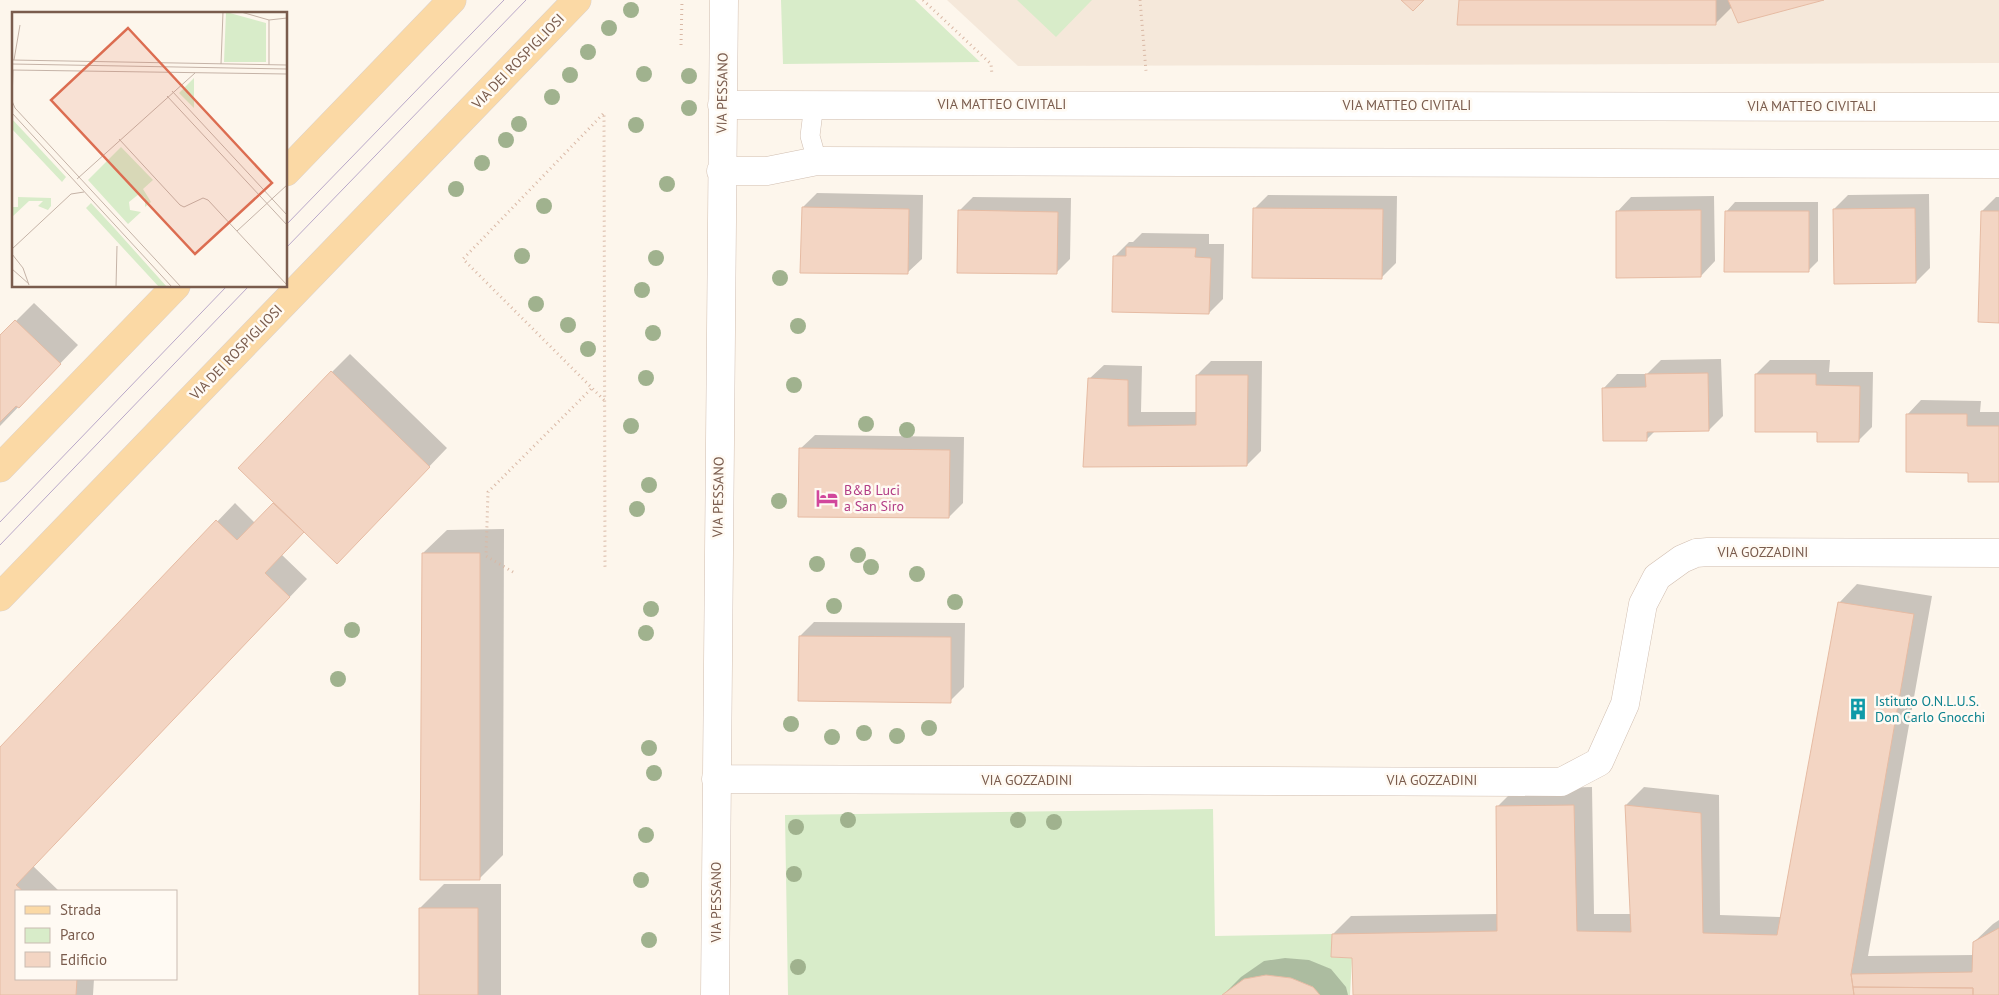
<svg xmlns="http://www.w3.org/2000/svg" width="1999" height="995" viewBox="0 0 1999 995" font-family="'PT Sans',sans-serif">
<style>
.residential{fill:#f5e8da}
.green{fill:#d8ecc9}
.shadow{fill:#0003}
.building{fill:#f3d5c3;stroke:#e6bba3}
.lines{fill:none;stroke-linecap:round;stroke-linejoin:round}
.lane-casing{stroke:#d1beb0;stroke-width:20}
.street-casing{stroke:#d1beb0;stroke-width:29}
.primary-casing{stroke:#dad1cd;stroke-width:29}
.path{stroke:#d9b8a5;stroke-width:3;stroke-dasharray:1 4;stroke-linecap:butt}
.lane{stroke:#fff;stroke-width:19}
.street{stroke:#fff;stroke-width:28}
.primary{stroke:#fbd9a5;stroke-width:28}
.tram{stroke:#b9a8c9;stroke-width:1}
.tree{fill:#a0b28e}
.labels{text-anchor:middle;stroke-width:5;stroke-linejoin:round;paint-order:stroke}
.street-label{font-size:14px;fill:#7a5c4d;stroke:#fffaf3}
.hotel-label{font-size:14px;fill:#b23c85;stroke:#fffaf3;text-anchor:start}
.culture-label{font-size:14px;fill:#0d838f;stroke:#fffaf3;text-anchor:start}
.inset-road{fill:none;stroke:#c5b3a7;stroke-width:1}
.view{fill:#dc6d51;fill-opacity:0.15;stroke:#dc6d51;stroke-width:2.5}
.inset-edge{fill:none;stroke:#7a5c4d;stroke-width:2.5}
</style>
<rect width="100%" height="100%" fill="#fdf6ec"/>
<path class="residential" d="M947,0H1999V63L1018,66Z"/>
<path class="green" d="M781,0H915L980,62L783,64Z
M1017,0H1092L1056,37Z
M1213,809L1215,936L1332,934L1331,957L1352,958L1350,995H1320L1313,987L1291,978L1266,975L1244,979L1222,995H788L785,815Z"/>
<path class="shadow" d="M1460,0H1819L1732,7L1716,23Z
M817,193L923,195L922,259L907,273L803,207Z
M1929,194L1930,268L1916,282L1834,209L1848,195Z
M1268,195L1397,196L1396,263L1382,277L1254,209Z
M1714,196L1715,261L1701,276L1617,212L1631,197Z
M973,197L1071,198L1070,259L1056,273L959,211Z
M1996,197H1999V321L1982,211Z
M1735,202H1818V261L1809,270L1726,212Z
M1142,233L1209,234V244H1224L1223,299L1209,313L1115,256L1129,242H1133Z
M34,303L78,345L0,426V337Z
M350,354L447,448L355,544L305,531L282,555L307,579L33,866L59,891H16V979H94L93,995H0V749L235,503L255,523L275,503L332,372Z
M1721,359L1723,416L1709,430L1655,431L1646,440L1603,389L1617,374H1647L1661,360Z
M1770,360H1830L1829,372H1873L1872,427L1858,441L1818,431L1756,374Z
M1211,361H1262L1261,451L1247,465L1085,466L1089,379L1104,365L1142,366L1141,412H1197V375Z
M1921,400L1981,401L1980,412H1999V481L1969,471L1907,415Z
M815,435L964,437L963,503L949,517L800,449Z
M504,529L503,855L479,879L423,553L447,530Z
M1857,584L1932,596L1868,956L1974,955V942L1993,924L1999,920V995H1354L1353,957L1333,934L1351,916L1498,914L1497,807L1515,789L1592,787L1594,914H1631L1626,805L1644,787L1719,795L1720,915L1781,917L1839,603Z
M814,622L965,623L964,687L950,701L800,636Z
M444,884H501V995H420V908Z
M1285,958L1309,960L1331,969L1346,987L1348,995H1223L1241,977L1264,961Z"/>
<path class="building" d="M1401,0H1424L1413,11Z
M1459,0H1716V25H1457Z
M1728,0H1824L1738,23Z
M802,207L909,209L908,274L800,273Z
M1253,208L1383,209L1382,279L1252,278Z
M1915,208L1916,283L1834,284L1833,209Z
M958,210L1058,212L1057,274L957,273Z
M1701,210V277L1616,278V211Z
M1725,211H1809V272H1724Z
M1981,211H1999V323L1978,322Z
M1126,247L1196,248L1195,257L1211,258L1209,314L1112,312L1113,256H1126Z
M15,320L61,364L19,408L16,406L0,422V335Z
M331,371L430,467L337,564L238,468Z
M1708,373L1709,431L1647,432V441H1603L1602,388L1646,387L1645,374Z
M1755,374H1816V385L1860,386L1859,442H1817V432H1755Z
M1196,375H1248L1247,466L1083,467L1088,378L1128,380V426L1196,425Z
M1906,414H1967V426H1999V482H1968V473L1906,472Z
M799,448L950,450L949,518L798,517Z
M273,503L304,532L265,573L290,597L16,885L23,891H16V979H77L76,995H0V747L216,520L237,540Z
M422,553H480V880H420Z
M1838,602L1914,614L1851,974L1854,995H1353L1352,958L1331,957L1332,934L1497,931L1496,806L1574,805L1577,931L1631,932L1625,805L1701,813L1703,933L1777,935Z
M799,636L951,637V703L798,701Z
M419,908H478V995H419Z
M1999,928V995H1973V988L1853,987L1851,974L1972,972L1973,942Z
M1266,975L1291,978L1313,987L1320,995H1222L1244,979Z
M1853,987L1973,988V995H1854Z"/>
<g class="lines">
<g class="lane-casing">
<path id="lane" d="M814,104L810,136L817,161"/>
</g>
<g class="street-casing">
<path id="street" d="M722,105L1999,107
M721,171H767L817,161L1999,164
M716,779L1561,782L1599,762L1625,704L1643,604L1657,577L1682,559L1696,553L1708,552L1999,553
M715,995L724,0"/>
</g>
<g class="primary-casing">
<path id="primary" d="M286,172L452,0
M0,468L176,286
M0,597L577,0"/>
</g>
<path class="path" d="M923,0L991,64L992,75
M1140,0L1146,71
M681,45L682,0
M604,400L463,259L604,113L605,570
M513,572L486,556L488,492L592,388"/>
<use href="#lane" class="lane"/>
<use href="#street" class="street"/>
<use href="#primary" class="primary"/>
<path class="tram" d="M286,225L504,0
M286,248L526,0
M0,522L227,286
M0,545L249,286"/>
</g>
<g class="tree">
<circle cx="631" cy="10" r="8"/>
<circle cx="609" cy="28" r="8"/>
<circle cx="588" cy="52" r="8"/>
<circle cx="644" cy="74" r="8"/>
<circle cx="570" cy="75" r="8"/>
<circle cx="689" cy="76" r="8"/>
<circle cx="552" cy="97" r="8"/>
<circle cx="689" cy="108" r="8"/>
<circle cx="519" cy="124" r="8"/>
<circle cx="636" cy="125" r="8"/>
<circle cx="506" cy="140" r="8"/>
<circle cx="482" cy="163" r="8"/>
<circle cx="667" cy="184" r="8"/>
<circle cx="456" cy="189" r="8"/>
<circle cx="544" cy="206" r="8"/>
<circle cx="522" cy="256" r="8"/>
<circle cx="656" cy="258" r="8"/>
<circle cx="780" cy="278" r="8"/>
<circle cx="642" cy="290" r="8"/>
<circle cx="536" cy="304" r="8"/>
<circle cx="568" cy="325" r="8"/>
<circle cx="798" cy="326" r="8"/>
<circle cx="653" cy="333" r="8"/>
<circle cx="588" cy="349" r="8"/>
<circle cx="646" cy="378" r="8"/>
<circle cx="794" cy="385" r="8"/>
<circle cx="866" cy="424" r="8"/>
<circle cx="631" cy="426" r="8"/>
<circle cx="907" cy="430" r="8"/>
<circle cx="649" cy="485" r="8"/>
<circle cx="779" cy="501" r="8"/>
<circle cx="637" cy="509" r="8"/>
<circle cx="858" cy="555" r="8"/>
<circle cx="817" cy="564" r="8"/>
<circle cx="871" cy="567" r="8"/>
<circle cx="917" cy="574" r="8"/>
<circle cx="955" cy="602" r="8"/>
<circle cx="834" cy="606" r="8"/>
<circle cx="651" cy="609" r="8"/>
<circle cx="352" cy="630" r="8"/>
<circle cx="646" cy="633" r="8"/>
<circle cx="338" cy="679" r="8"/>
<circle cx="791" cy="724" r="8"/>
<circle cx="929" cy="728" r="8"/>
<circle cx="864" cy="733" r="8"/>
<circle cx="897" cy="736" r="8"/>
<circle cx="832" cy="737" r="8"/>
<circle cx="649" cy="748" r="8"/>
<circle cx="654" cy="773" r="8"/>
<circle cx="848" cy="820" r="8"/>
<circle cx="1018" cy="820" r="8"/>
<circle cx="1054" cy="822" r="8"/>
<circle cx="796" cy="827" r="8"/>
<circle cx="646" cy="835" r="8"/>
<circle cx="794" cy="874" r="8"/>
<circle cx="641" cy="880" r="8"/>
<circle cx="649" cy="940" r="8"/>
<circle cx="798" cy="967" r="8"/>
</g>
<defs>
<g id="hotel-bare" transform="scale(1.725)"><path d="M-6-4.5h1.5V1H6V5H4.5V3h-9V5H-6ZM-4 0a1.8 1.8 0 1 1 3.6 0ZM.5 0V-2.5h3Q6-2.5 6 0Z" fill="#d1479c" stroke="#fffaf3" stroke-width="2.5" paint-order="stroke"/></g>
<g id="building-bare" transform="scale(1.725)"><path d="M-4-6H4V6H1V3H-1V6H-4ZM-2.5-4.3h1.7v1.8h-1.7ZM.8-4.3h1.7v1.8H.8ZM-2.5-1h1.7V.8h-1.7ZM.8-1h1.7V.8H.8Z" fill="#0f9aa8" stroke="#fffaf3" stroke-width="2.5" paint-order="stroke"/></g>
</defs>
<g fill-rule="evenodd">
<use href="#hotel-bare" x="827" y="498"/>
<use href="#building-bare" x="1858" y="709"/>
</g>
<g class="labels">
<g class="street-label">
<text transform="translate(518 61) rotate(-46)" y="5">VIA DEI ROSPIGLIOSI</text>
<text transform="translate(722 93) rotate(-89)" y="5">VIA PESSANO</text>
<text x="1002" y="109">VIA MATTEO CIVITALI</text>
<text x="1407" y="110">VIA MATTEO CIVITALI</text>
<text x="1812" y="111">VIA MATTEO CIVITALI</text>
<text transform="translate(236 352) rotate(-46)" y="5">VIA DEI ROSPIGLIOSI</text>
<text transform="translate(718 497) rotate(-89)" y="5">VIA PESSANO</text>
<text x="1763" y="557">VIA GOZZADINI</text>
<text x="1027" y="785">VIA GOZZADINI</text>
<text x="1432" y="785">VIA GOZZADINI</text>
<text transform="translate(716 902) rotate(-90)" y="5">VIA PESSANO</text>
</g>
<g class="hotel-label">
<text x="844" y="495">B&amp;B Luci<tspan x="844" dy="16">a San Siro</tspan></text>
</g>
<g class="culture-label">
<text x="1875" y="706">Istituto O.N.L.U.S.<tspan x="1875" dy="16">Don Carlo Gnocchi</tspan></text>
</g>
</g>
<g transform="translate(12 12)">
<rect width="275" height="275" fill="#fdf6ec"/>
<path d="M214,0L254,11V50H212ZM182,66V96L167,81ZM0,107L54,165L50,170L0,117ZM109,135L141,168L131,177L139,190L133,195V186L127,182L117,190L118,198L129,200L116,212L76,168ZM6,185L39,186V194L36,198L26,194L31,189H17L0,205V195H6ZM79,191L104,218L155,275H147L74,196Z" fill="#d8ecc9"/>
<path class="inset-road" d="M229,0L257,8L275,6M0,48L275,53M2,48L8,13M0,52L275,57M209,52L211,0M257,53V8M0,58L275,62M1,58L0,89L3,96L169,275M160,79L275,203M155,84L275,213M0,101L160,275M107,127L168,193L172,195L191,186L196,188L275,273M65,167L183,61M225,219L275,173M0,237L59,182L72,180M0,242L11,256L17,273M0,257L17,272M104,275L105,234"/>
<path class="view" d="M116,16L260,171L183,242L39,88Z"/>
<rect width="275" height="275" class="inset-edge"/>
</g>
<rect x="15" y="890" width="162" height="90" fill="#fffaf3" stroke="#cabbb1"/>
<rect x="25" y="906" width="25" height="8" fill="#fbd9a5" stroke="#cabbb1"/>
<text x="60" y="915" font-size="15" fill="#7a5c4d">Strada</text>
<rect x="25" y="928" width="25" height="15" fill="#d8ecc9" stroke="#cabbb1"/>
<text x="60" y="940" font-size="15" fill="#7a5c4d">Parco</text>
<rect x="25" y="952" width="25" height="15" fill="#f3d5c3" stroke="#cabbb1"/>
<text x="60" y="965" font-size="15" fill="#7a5c4d">Edificio</text>
</svg>
